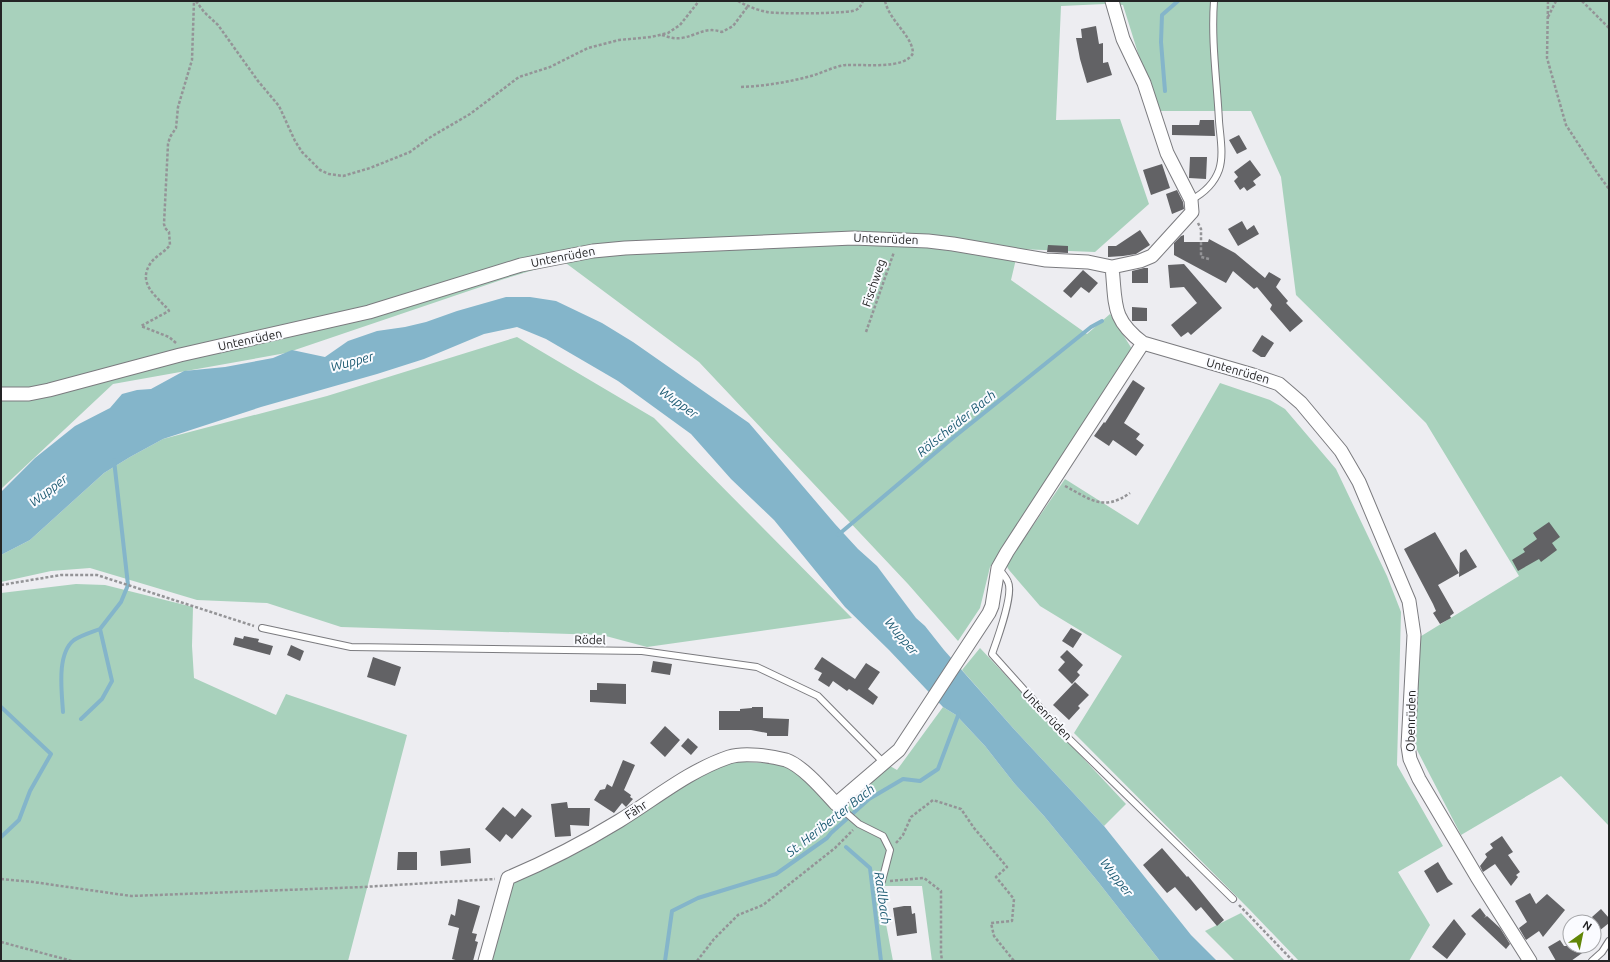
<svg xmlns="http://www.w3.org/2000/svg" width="1610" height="962" viewBox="0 0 1610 962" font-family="Ubuntu,sans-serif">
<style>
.green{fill:#a8d1bc}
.water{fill:#84b5ca}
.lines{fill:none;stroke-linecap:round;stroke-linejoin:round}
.stream{stroke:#84b5ca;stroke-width:4}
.building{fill:#626265}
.lane-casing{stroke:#7b7b7f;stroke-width:8}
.street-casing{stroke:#7b7b7f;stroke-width:15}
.path{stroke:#949497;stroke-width:2.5;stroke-dasharray:3 2;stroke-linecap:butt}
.lane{stroke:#fff;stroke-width:6}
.street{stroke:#fff;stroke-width:13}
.labels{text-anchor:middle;stroke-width:4;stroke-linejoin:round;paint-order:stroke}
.street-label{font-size:12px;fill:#242425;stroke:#fafbff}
.water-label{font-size:13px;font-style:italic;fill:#1f5d74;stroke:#fafbff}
</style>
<rect width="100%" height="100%" fill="#ededf1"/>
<path class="green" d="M1,1H1609V826L1561,776L1461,835L1416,748L1418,638L1519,576L1426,423L1296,295L1281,177L1251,111H1156L1123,5L1105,4L1061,6L1056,120L1120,119L1149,204L1095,252L1018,249L886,236L625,253L888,243L1016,259L1011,280L1087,334L1110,314L1132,349L990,567L980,608L958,641L908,584L699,362L563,261L504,279L286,353L113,384L1,489Z
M517,337L654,418L852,618L647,647L602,635L341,627L267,603L197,600L90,568L51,571L1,582V555L30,540L104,473L130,457L163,439L327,396Z
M1220,383L1270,400L1285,409L1336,469L1387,576L1401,612L1397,765L1443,846L1398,872L1430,925L1409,961H1299L1249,909L1074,733L1122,656L1040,606L1009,570L1006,565L1065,479L1138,525Z
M76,584L105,585L193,607L192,646L194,678L276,715L286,694L407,735L348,961H1V593Z
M980,648L1126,804L1104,826L1013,728L962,670Z
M943,707L956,715L985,746L1014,783L1044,816L1099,883L1160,961H932L922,886H885L886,924L893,961H492L513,881L691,779L727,761L780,764L802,776L836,807L890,766L897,770Z
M1241,913L1285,961H1235L1205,931Z"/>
<path class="water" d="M506,297H530L556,301L602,323L633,342L749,423L835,524L858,549L877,566L916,618L925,626L944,650L1013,728L1104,826L1191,935L1217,961H1160L1099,883L1044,816L1014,783L985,746L956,715L943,707L889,650L845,607L774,520L731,479L691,434L618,381L546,339L517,327L484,334L424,359L377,374L261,407L163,439L130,457L104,473L30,540L1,555V492L35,458L75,426L110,408L122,394L137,390L151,389L184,371L225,367L273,358L292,350L325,357L348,341L377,331L405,327L426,322L457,311Z"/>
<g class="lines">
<path class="stream" d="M1165,91L1161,42L1162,15L1178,1
M838,535L954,437L1091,327L1102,321
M1,707L51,754L30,791L19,820L1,837
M63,712C62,693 56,654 74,640C82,635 92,632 100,629
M81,719L102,699L112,681L100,629L121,602L128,585L114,460
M846,847L870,868L881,961
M665,961L672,911L698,898L776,874L827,838L831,833L869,799L903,779L920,781L938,769L959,713"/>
</g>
<path class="building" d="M1096,26L1099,44L1103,43V63L1108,62L1112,75L1087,83L1080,59L1076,38H1082L1081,29Z
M1200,120H1214L1215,136L1172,135V125H1199Z
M1239,135L1247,149L1237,154L1229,140Z
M1190,157H1207L1206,179L1189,178Z
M1250,160L1261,175L1253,181L1256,185L1247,191L1244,187L1240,190L1234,181L1238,177L1234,172Z
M1162,164L1170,188L1151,195L1143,170Z
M1177,190L1183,202L1184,209L1172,214L1166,194Z
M1242,221L1247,230L1254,225L1259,234L1238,246L1228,229Z
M1140,230L1150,245L1136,254L1123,256L1108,257V246H1116Z
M1184,235V242H1208L1209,239L1235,253L1265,278L1269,272L1281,279L1276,287L1288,301L1286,303L1303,321L1290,332L1270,309L1272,305L1257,287L1254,289L1233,271L1226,283L1174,255V243L1181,236Z
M1048,245L1068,246V253L1047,252Z
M1184,264L1222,308L1191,335L1188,332L1181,337L1171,325L1197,303L1184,287L1170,288L1168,265Z
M1144,268H1148V283H1132V271Z
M1083,270L1098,283L1089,293L1081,287L1071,298L1063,291Z
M1132,307L1147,308V321H1132Z
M1262,335L1274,343L1265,357H1261L1252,351Z
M1133,380L1145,388L1124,423L1140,434L1136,439L1144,445L1136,456L1113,440L1109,446L1094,436L1104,422L1105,423Z
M1549,522L1560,537L1552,543L1557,550L1541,562L1539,559L1518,571L1512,560L1525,552L1523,549L1537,539L1533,533Z
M1435,532L1459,573L1438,585L1454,613L1450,616L1451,618L1440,624L1433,613L1436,611L1433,604L1404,549Z
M1466,549L1477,567L1459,577L1460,553Z
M1071,628L1082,634L1073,648L1062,641Z
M244,636L259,639L258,642L273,646L270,655L233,645L235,637L243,639Z
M291,645L304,651L300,661L287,655Z
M1067,650L1083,665L1077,672L1080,675L1072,684L1058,670L1065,662L1060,657Z
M373,657L401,667L395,686L367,677Z
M822,657L855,679L866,663L880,672L868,689L878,697L873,705L849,689L847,691L833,681L829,687L818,680L822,673L814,669Z
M653,661L672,664L670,675L651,672Z
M1075,682L1089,695L1078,706L1080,708L1069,720L1053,705Z
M597,683L626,684V704L590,702V690H597Z
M752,707H763V718L789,719L788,736H767V733L751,730H719V711H740V709L752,708Z
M665,726L680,740L665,757L650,743Z
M688,738L698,747L691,755L681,746Z
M623,760L635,765L624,790L631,795L630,797L633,799L626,807L622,803L614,813L594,800L600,790L605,789L607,784L612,787Z
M567,802L568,808H590L589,826L570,825L571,836L555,837L551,804Z
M503,807L515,817L522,808L532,816L512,839L506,834L500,842L485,829Z
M1502,836L1513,852L1508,855L1520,872L1516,875L1518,877L1511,886L1495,864L1483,872L1480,866L1487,857L1485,854L1493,848L1490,844Z
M470,848L471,863L441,866L440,851Z
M1162,848L1187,877L1188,876L1224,920L1217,926L1201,907L1196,911L1175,887L1167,893L1143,865Z
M398,852H417V870H397Z
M1438,862L1448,879L1453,884L1437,893L1424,871Z
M1530,893L1536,904L1547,894L1565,910L1543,937L1539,931L1526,940L1519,928L1527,922L1515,901Z
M458,899L480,906L472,933L477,934L475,941L478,942L473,961H459L452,959L459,928L448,925L451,914L455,916Z
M904,906H911L912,914L915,913L917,933L897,936L893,908Z
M1480,908L1486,916L1484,918L1487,916L1500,928L1510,944L1506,949L1471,916Z
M1601,909L1609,918V923L1594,935V920L1592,917Z
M1454,919L1466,934L1447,959L1432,947Z
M1560,940L1564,946H1592L1571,961H1556L1548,947Z"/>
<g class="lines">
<g class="lane-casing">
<path id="lane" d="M1191,200C1204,193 1214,184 1219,170C1224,155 1220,136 1219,121C1217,81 1211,41 1214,1
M999,569C1002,573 1006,577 1008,582C1014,594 997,640 992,654L1059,729L1233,899
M262,628L351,647L642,651L757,667L818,696L884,763
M836,804L859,824L883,836L890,850L882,881
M1592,961L1602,952L1609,941"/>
</g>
<g class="street-casing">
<path id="street" d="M1112,267C1116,304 1111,319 1143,343L1253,375L1279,384L1301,403L1341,451L1359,482L1409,601L1414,635L1408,746L1410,759L1419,779L1477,877L1530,961
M1,394H29L49,390L180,355L369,312L521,265L593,251L625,248L853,238L928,241L953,244L1046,260L1088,262L1112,267L1140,261L1152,256L1192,212L1191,200L1167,153L1144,83L1123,39L1112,1
M485,961L508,878C546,862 583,843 619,821C655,799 688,771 729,757C744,752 771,756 786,760C803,766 824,791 836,804L899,750L989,613L992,606L998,568L1007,552L1143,343"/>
</g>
<path class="path" d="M196,1L204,12L218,25L258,81L279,106L295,141L302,152L320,170L329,174L343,176L370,168L410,152L429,138L470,114L519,77L550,67L588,48L619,40L651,37L668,33L680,25L699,1
M738,1C747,6 757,10 767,12C777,14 848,14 856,10C860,8 861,5 863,1
M1548,1L1547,58L1566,125L1598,174L1609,189
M1582,1L1609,28
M1548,17L1556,1
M662,35C668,37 674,39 681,38C697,36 705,26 722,32L733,26L748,6
M741,87C765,86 789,82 811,76C823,73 834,66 846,65C863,64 905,70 913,53C912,35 890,22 885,1
M1198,223L1201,229V257L1209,259
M866,332L894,252
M176,343L169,337L141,326L169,311C167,307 164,306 161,302C150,291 140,280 150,264C155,256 164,253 170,245L169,232L165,228L164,224L168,144L170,137L176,128L178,107L192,60L194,1
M1065,486C1090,499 1103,512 1130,493
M1,585L61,575H97L254,626
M896,843L903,835L911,817L933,800L961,809L974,828L1007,867L996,877L1014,899L1012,921L991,923L994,936L1014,961
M1,879L33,882L131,896L363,887L495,879
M890,881L924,878L941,891V953L942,961
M1239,905L1293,961
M1,942L72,961
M697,961L714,939L738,915L763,905L835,848L853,830"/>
<use href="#lane" class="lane"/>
<use href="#street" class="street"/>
</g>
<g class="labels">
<g class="street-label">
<text transform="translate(886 239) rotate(2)" y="4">Untenrüden</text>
<text transform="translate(563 257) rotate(-11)" y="4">Untenrüden</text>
<text transform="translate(874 283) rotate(-71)" y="4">Fischweg</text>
<text transform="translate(250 340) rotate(-12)" y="4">Untenrüden</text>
<text transform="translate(1238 371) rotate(16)" y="4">Untenrüden</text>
<text transform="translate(590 640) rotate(1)" y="4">Rödel</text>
<text transform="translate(1047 715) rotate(46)" y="4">Untenrüden</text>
<text transform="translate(1411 721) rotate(-89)" y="4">Obenrüden</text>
<text transform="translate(636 810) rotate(-34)" y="4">Fähr</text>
</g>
<g class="water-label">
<text transform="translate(352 361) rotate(-15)" y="5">Wupper</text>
<text transform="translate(679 402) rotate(36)" y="5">Wupper</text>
<text transform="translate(956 423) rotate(-39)" y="5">Rölscheider Bach</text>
<text transform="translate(48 490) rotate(-37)" y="5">Wupper</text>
<text transform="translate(902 636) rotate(50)" y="5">Wupper</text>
<text transform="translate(830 820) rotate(-38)" y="5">St. Heriberter Bach</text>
<text transform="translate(1117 877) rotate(52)" y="5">Wupper</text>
<text transform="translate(883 898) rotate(82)" y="5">Radlbach</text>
</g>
</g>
<rect width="1610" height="962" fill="none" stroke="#242425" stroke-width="4"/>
<g transform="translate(1582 934) rotate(33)"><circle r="19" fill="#fafbff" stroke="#a4a5a8"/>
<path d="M0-3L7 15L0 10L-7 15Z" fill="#618607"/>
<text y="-6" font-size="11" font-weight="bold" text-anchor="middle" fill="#242425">N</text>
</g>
</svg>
